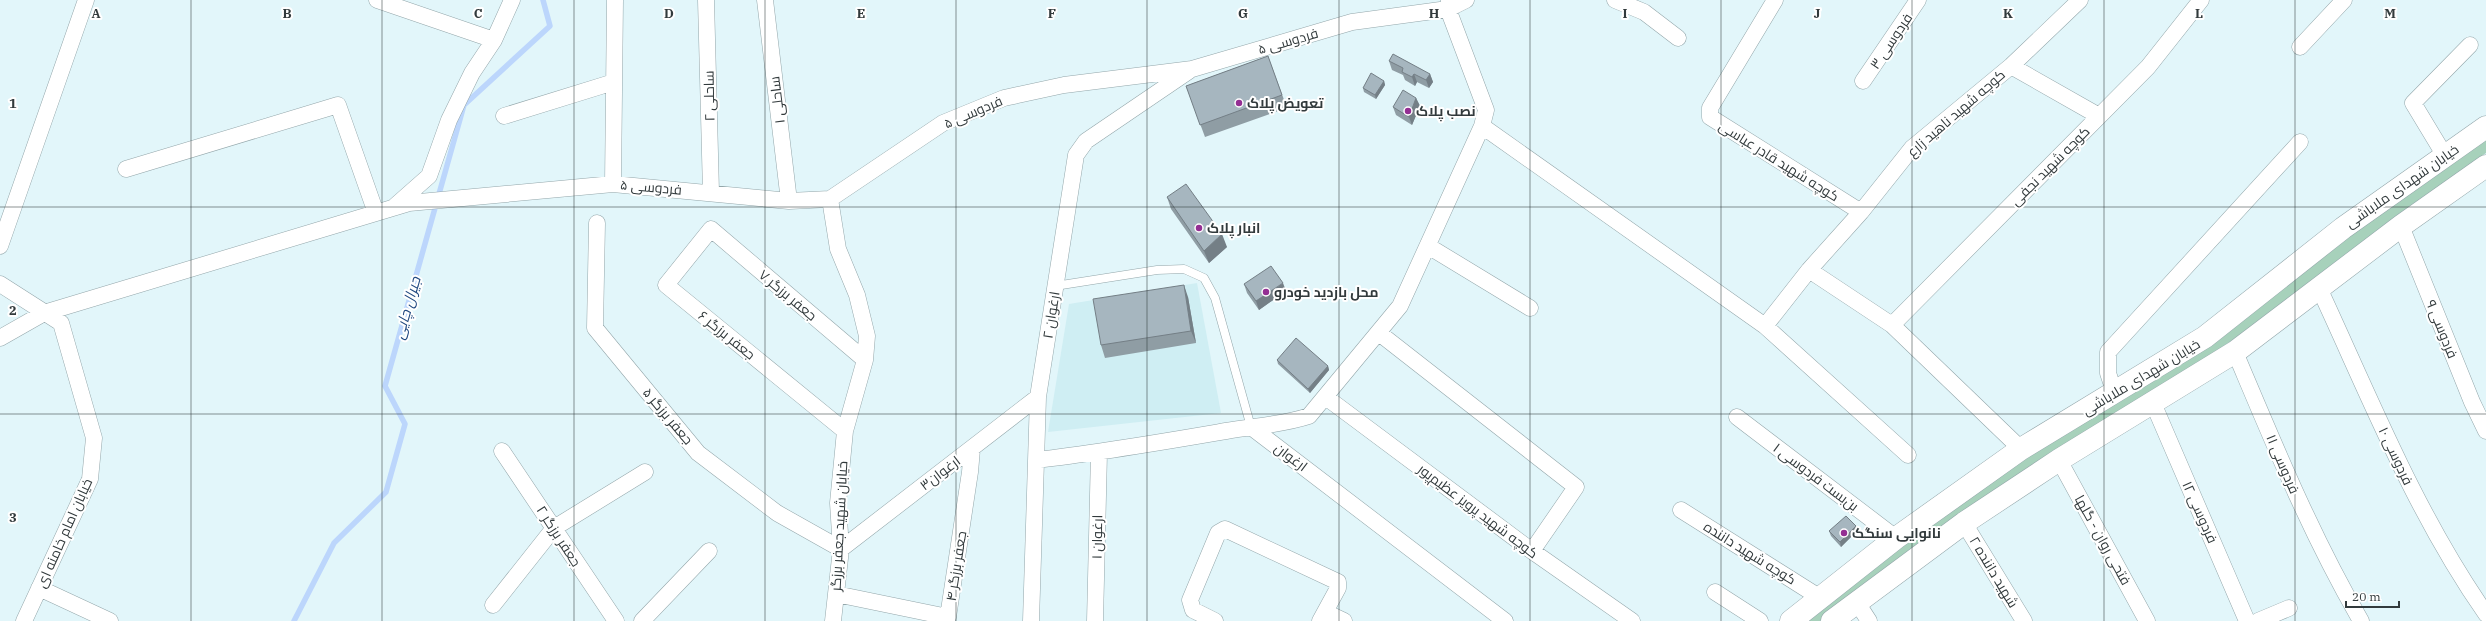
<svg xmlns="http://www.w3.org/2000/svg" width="2486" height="621" viewBox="0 0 2486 621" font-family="'IBM Plex Serif',Cairo,serif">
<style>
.built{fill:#cfeef3}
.green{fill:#a7d1bb}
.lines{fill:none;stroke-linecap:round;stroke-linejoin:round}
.stream{stroke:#bcd6fc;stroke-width:5.5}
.service-casing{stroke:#93a6aa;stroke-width:9}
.minor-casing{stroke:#93a6aa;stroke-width:17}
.secondary-casing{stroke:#93a6aa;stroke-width:23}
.service{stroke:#fff;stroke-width:8}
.minor{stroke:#fff;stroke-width:16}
.secondary{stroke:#fff;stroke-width:22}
.wall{fill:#8f9da4}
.shaded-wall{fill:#747f86}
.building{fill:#a6b6bf;stroke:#747f86}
.grid{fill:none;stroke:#323a3c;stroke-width:1;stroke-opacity:0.55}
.poi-dot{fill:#942e93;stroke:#fff;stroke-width:1.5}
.labels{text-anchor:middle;stroke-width:4;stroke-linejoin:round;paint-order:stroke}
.street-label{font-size:14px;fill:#323a3c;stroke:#fff}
.poi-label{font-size:14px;font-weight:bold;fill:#323a3c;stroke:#fff;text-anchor:start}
.water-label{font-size:15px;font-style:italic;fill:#214981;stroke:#fff}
.grid-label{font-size:13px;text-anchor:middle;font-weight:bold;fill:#323a3c;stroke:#fff;stroke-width:4;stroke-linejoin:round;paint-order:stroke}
</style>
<rect width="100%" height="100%" fill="#e2f6fa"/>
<path class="built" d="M1197,283L1221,413L1048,432L1069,304Z"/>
<path class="green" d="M2486,135V153L2396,216L2316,280L2231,341L1852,595L1820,621H1800L1952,505L2308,266Z"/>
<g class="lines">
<path class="stream" d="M294,621L334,543L386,492L405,424L385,386L464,105L550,26L543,0"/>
<g class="service-casing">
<path id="service" d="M1055,286L1157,270L1184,269L1204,278L1215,298L1251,427"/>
</g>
<g class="minor-casing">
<path id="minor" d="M377,0L494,40
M706,0L711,192
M765,0L789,201
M1449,0L1448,9L1486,110L1482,126L1765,326L1908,455
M1615,0L1644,12L1678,38
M1775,0L1710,108V117L1861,212
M2300,47L2344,0
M2011,66L2099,116
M1863,81L1918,0
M504,116L614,82
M2445,156L2413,103L2470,45
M126,169L338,105L376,213
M613,184L615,0
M830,199L838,249L857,295L867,336L865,360L845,431L838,503L841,549L833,621
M395,206L429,176L449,120L472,73L494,40L512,0
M597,223L595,328L698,453L777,513L841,549
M2401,226L2472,402L2486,431
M0,246L86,0
M1428,246L1530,308
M1809,270L1861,212L1912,148L2011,66L2080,0
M0,284L61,323L94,438L90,479L24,621
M2320,290C2371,400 2416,514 2486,614
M1892,325L2148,67L2201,0
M1765,326L1809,270L1892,325L2021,449
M1379,333L1576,487L1532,551
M0,338L44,313L409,203L613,184L789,201L830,199L943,123L1004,98L1064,85L1192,69L1352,22L1448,9L1466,0
M2235,352C2274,444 2311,535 2361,621
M2115,394L2108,373V352L2300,142
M1327,398L1532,551L1632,621
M2153,403L2247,621
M1737,417L1896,538
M1251,427L1505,621
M845,431L666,285L711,229L865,360
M502,451L616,621
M1036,460C1099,453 1162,442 1226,431C1254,426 1282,425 1309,416L1400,306L1482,126
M2059,460L2147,621
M1681,510L1819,597
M1964,523L2024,621
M841,549L1038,397
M39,588L110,621
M1715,592L1760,621
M836,594L948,617L970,472L972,449
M1856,601L1869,621
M493,605L554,528L645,472
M1325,612L1344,621
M642,621L709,551
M1031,621L1038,397L1076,155L1086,141L1189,71
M1095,621L1099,453
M1215,621L1193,610L1190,600L1218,533L1225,529L1338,582V588L1320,621
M2258,621L2289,608"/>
</g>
<g class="secondary-casing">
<path id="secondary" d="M1791,621L1896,538L2021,449L2205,337L2343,228L2486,127
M1832,621L1964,523L2059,460L2235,352L2401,226L2486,166"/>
</g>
<use href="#service" class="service"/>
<use href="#minor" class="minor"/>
<use href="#secondary" class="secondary"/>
</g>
<path class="wall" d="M1268,56L1287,108L1205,137L1186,86Z
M1389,61L1430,74L1433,82L1429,88L1417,82L1415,86L1405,80L1403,75L1392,70Z
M1384,81L1385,85L1376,99L1364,92L1363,88Z
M1416,98L1420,106L1412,125L1396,115L1393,107Z
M1167,197L1227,247L1209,263L1171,209Z
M1244,284L1286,291L1259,310L1247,293Z
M1188,297L1196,343L1105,358L1101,345Z
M1277,360L1328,366L1329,370L1310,393L1278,364Z
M1856,526L1857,531L1841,547L1831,536L1829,531Z"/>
<path class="shaded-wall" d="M1414,74L1417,82L1415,86L1412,77Z
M1430,74L1433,82L1429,88L1426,80Z
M1384,81L1385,85L1376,99L1375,95Z
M1416,98L1420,106L1412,125L1409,117Z
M1222,234L1227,247L1209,263L1204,251Z
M1283,283L1286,291L1259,310L1256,301Z
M1184,285L1188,297L1196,343L1191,331Z
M1328,366L1329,370L1310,393L1308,389Z
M1856,526L1857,531L1841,547L1840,542Z"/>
<path class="building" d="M1393,54L1430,74L1426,80L1414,74L1412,77L1402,72L1403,68L1389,61Z
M1268,56L1282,95L1200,125L1186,86Z
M1371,73L1384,81L1375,95L1363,88Z
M1403,90L1416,98L1409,117L1393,107Z
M1186,184L1222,234L1204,251L1167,197Z
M1271,266L1283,283L1256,301L1244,284Z
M1184,285L1191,331L1101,345L1093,299Z
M1296,338L1328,366L1308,389L1277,360Z
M1846,516L1856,526L1840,542L1829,531Z"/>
<path class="grid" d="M191,0V621M382,0V621M574,0V621M765,0V621M956,0V621M1147,0V621M1339,0V621M1530,0V621M1721,0V621M1912,0V621M2104,0V621M2295,0V621M0,207H2486M0,414H2486"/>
<g class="poi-dot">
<circle cx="1239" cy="103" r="4"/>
<circle cx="1408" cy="111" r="4"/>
<circle cx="1199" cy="228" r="4"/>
<circle cx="1266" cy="292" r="4"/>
<circle cx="1844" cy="533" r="4"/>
</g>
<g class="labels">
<g class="street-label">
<text transform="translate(1288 41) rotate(-16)" y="5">فردوسی ۵</text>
<text transform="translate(1891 41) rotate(-56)" y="5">فردوسی ۳</text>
<text transform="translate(709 96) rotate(-91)" y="5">ساحلی ۲</text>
<text transform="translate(777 100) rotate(-97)" y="5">ساحلی ۱</text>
<text transform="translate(973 112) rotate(-23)" y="5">فردوسی ۵</text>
<text transform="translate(1956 113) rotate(-41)" y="5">کوچه شهید ناهید زارع</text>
<text transform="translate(1779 161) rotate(32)" y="5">کوچه شهید قادر عباسی</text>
<text transform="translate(2050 166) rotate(-45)" y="5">کوچه شهید نجفی</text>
<text transform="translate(2402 186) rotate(-35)" y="5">خیابان شهدای ملاباشی</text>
<text transform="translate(651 187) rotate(5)" y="5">فردوسی ۵</text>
<text transform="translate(788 295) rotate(40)" y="5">جعفر برزگر ۷</text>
<text transform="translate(1051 315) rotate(-81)" y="5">ارغوان ۲</text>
<text transform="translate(2442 329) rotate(68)" y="5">فردوسی ۹</text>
<text transform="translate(727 335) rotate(39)" y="5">جعفر برزگر ۶</text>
<text transform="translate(2141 377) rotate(-31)" y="5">خیابان شهدای ملاباشی</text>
<text transform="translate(668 416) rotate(50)" y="5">جعفر برزگر ۵</text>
<text transform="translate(2396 456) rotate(65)" y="5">فردوسی ۱۰</text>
<text transform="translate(1291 457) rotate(37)" y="5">ارغوان</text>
<text transform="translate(2283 464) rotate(67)" y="5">فردوسی ۱۱</text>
<text transform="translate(940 473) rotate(-37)" y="5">ارغوان۳</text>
<text transform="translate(1816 477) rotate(37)" y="5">بن‌بست فردوسی ۱</text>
<text transform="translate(1478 511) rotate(37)" y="5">کوچه شهید پرویز عظیم‌پور</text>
<text transform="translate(2200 512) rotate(66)" y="5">فردوسی ۱۲</text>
<text transform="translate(839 526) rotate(-87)" y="5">خیابان شهید جعفر برزگر</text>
<text transform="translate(64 533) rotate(-66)" y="5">خیابان امام خامنه ای</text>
<text transform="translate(559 536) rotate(57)" y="5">جعفر برزگر ۲</text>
<text transform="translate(1097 537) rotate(-89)" y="5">ارغوان ۱</text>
<text transform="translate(2103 540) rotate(61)" y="5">فتحی روان - گلها</text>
<text transform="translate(1750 553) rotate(32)" y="5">کوچه شهید داننده</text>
<text transform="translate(956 566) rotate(-81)" y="5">جعفر برزگر ۴</text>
<text transform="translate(1994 572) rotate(59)" y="5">شهید داننده ۲</text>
</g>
<g class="poi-label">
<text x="1247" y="108">تعویض پلاک</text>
<text x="1416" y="116">نصب پلاک</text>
<text x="1207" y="233">انبار پلاک</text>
<text x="1274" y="297">محل بازدید خودرو</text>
<text x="1852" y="538">نانوایی سنگک</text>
</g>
<g class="water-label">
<text transform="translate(407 308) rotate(-74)" y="5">جیرال چایی</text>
</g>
</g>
<g class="grid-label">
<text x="96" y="18">A</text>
<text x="287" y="18">B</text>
<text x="478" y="18">C</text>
<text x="669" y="18">D</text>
<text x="861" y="18">E</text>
<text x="1052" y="18">F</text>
<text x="1243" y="18">G</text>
<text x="1434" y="18">H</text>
<text x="1625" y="18">I</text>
<text x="1817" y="18">J</text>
<text x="2008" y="18">K</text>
<text x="2199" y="18">L</text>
<text x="2390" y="18">M</text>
<text x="13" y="108">1</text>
<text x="13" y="315">2</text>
<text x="13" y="522">3</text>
</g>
<path d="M2346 601v6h53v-6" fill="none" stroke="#323a3c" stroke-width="2"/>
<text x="2352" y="601" font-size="12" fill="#323a3c" stroke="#ffffff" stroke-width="3" paint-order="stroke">20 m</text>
</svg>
